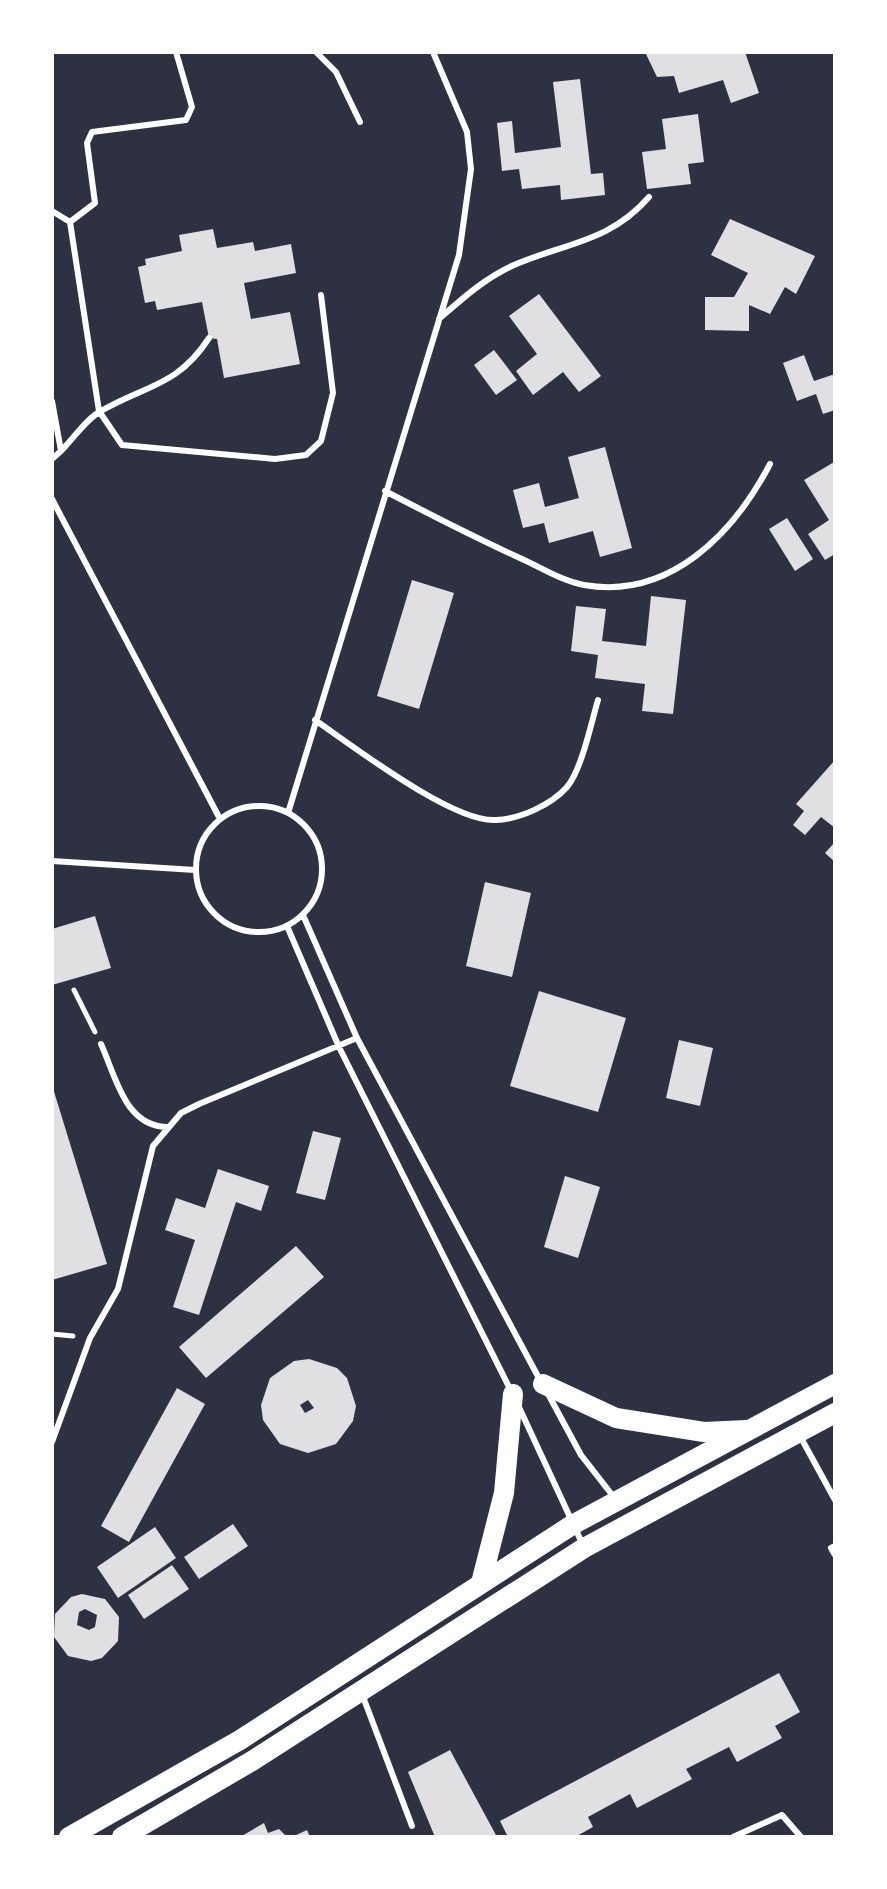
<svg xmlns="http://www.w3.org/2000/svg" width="887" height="1889" viewBox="0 0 887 1889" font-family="'Nunito Sans',sans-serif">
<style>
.building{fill:#e0e0e3;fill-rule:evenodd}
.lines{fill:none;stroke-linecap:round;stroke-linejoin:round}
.path{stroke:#fff;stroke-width:5}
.service{stroke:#fff;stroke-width:6}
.primary{stroke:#fff;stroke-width:20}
</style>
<rect width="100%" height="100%" fill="#2d3142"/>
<path class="building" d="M645,52H745L759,93L731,103L723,80L679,93L674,76L657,77Z
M580,79L591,174L603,173L605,195L561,200L560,185L522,189L519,169L502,171L497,123L512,121L515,153L561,147L553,82Z
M698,114L704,162L688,164L691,184L647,189L642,152L666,149L662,119Z
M730,219L815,256L796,294L785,287L770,314L749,305V331L705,330V297H734L748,273L711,255Z
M213,229L217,248L253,242L255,251L291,244L296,273L244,283L251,319L290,312L300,364L224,378L217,339L209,338L202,302L157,310L155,301L145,303L138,267L146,265L145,259L182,251L179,235Z
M539,294L601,376L579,392L563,372L533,395L516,371L537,354L509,316Z
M494,350L517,380L496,395L474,365Z
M804,355L814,381L835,374V410L823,414L816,394L797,401L783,363Z
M605,447L632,548L600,557L593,531L549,543L544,523L523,528L513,490L539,483L545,507L579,498L568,457Z
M834,462L835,554L825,560L808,534L829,520L804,480Z
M787,518L813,559L795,571L769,529Z
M412,580L454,593L419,709L377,696Z
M651,596L686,600L673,714L642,711L645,684L595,678L598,655L571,651L576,606L606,609L602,641L646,646Z
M835,760V828L821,817L805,835L793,825L804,811L796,804Z
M835,842V862L825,853Z
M485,882L531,893L512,977L466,966Z
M95,916L111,968L52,985V929Z
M539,991L626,1018L598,1112L510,1086Z
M679,1040L713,1048L700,1106L666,1098Z
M52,1085L107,1264L52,1280Z
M313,1131L341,1138L325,1200L296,1193Z
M218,1169L269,1186L261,1211L236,1202L199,1315L173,1307L195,1240L165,1230L176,1198L205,1208Z
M565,1176L600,1187L578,1258L544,1247Z
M296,1246L324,1277L206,1378L179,1347Z
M309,1359L337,1368L347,1378L356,1406L353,1421L336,1444L308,1453L280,1444L263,1420L261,1405L270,1378L294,1361ZM308,1400L314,1408L305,1413L300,1405Z
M177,1388L205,1404L129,1542L101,1526Z
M233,1524L248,1546L199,1579L184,1557Z
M155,1527L176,1558L118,1598L97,1567Z
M172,1565L189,1589L144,1619L128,1595Z
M82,1594L105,1599L119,1617L118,1641L102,1658L91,1661L68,1656L54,1637L55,1614L71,1597ZM85,1609L97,1615L95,1627L89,1630L77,1625L79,1612Z
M779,1673L800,1712L775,1726L782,1738L737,1762L729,1747L686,1769L692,1779L637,1808L630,1794L588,1817L593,1827L575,1837H508L500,1821Z
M450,1750L497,1837H435L408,1772Z
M264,1823L268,1833L279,1829L287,1837H240Z
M307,1830L310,1837H292Z"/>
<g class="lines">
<path class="path" d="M74,990L95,1032
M52,1334L73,1336"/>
<path class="service" d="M316,52L336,72L360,122
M52,211L70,222L99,411L122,445L275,459L306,455L321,441L333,393L321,295
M70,222L95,203L87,143L92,132L186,120L192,107L176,52
M439,319C463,298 485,278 514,265C565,243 610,242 649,197
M52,401L61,451L52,459
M61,451C73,439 86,419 101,411C146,385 178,386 209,338
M385,491C431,515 476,538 522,559C542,568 562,581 584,585C670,600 734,533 770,464
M52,499L220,819
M315,720C353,746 453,823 496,820C520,819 551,805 567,787C582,769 591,723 598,700
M196 869a63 63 0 1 1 126 0a63 63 0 1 1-126 0Z
M288,813L459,255L471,169L467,132L433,52
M52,861L195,870
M303,915L357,1038L541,1382
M287,926L339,1047L511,1391
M101,1044C116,1077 125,1127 168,1127
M547,1392L581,1455L613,1496
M518,1405L582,1543
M800,1436L835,1500
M52,1442L90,1338L118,1289L153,1146L181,1113L199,1104L357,1038
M835,1546L831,1548L835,1555
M362,1694L412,1826
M733,1837L782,1815L801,1837"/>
<path class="primary" d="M543,1384L616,1418L704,1432L746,1430
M481,1583L504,1493L513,1394
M69,1837L240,1740L572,1525L835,1384
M122,1837L252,1761L584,1548L835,1413"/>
</g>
<rect width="887" height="1889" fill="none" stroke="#ffffff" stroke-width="108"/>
</svg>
